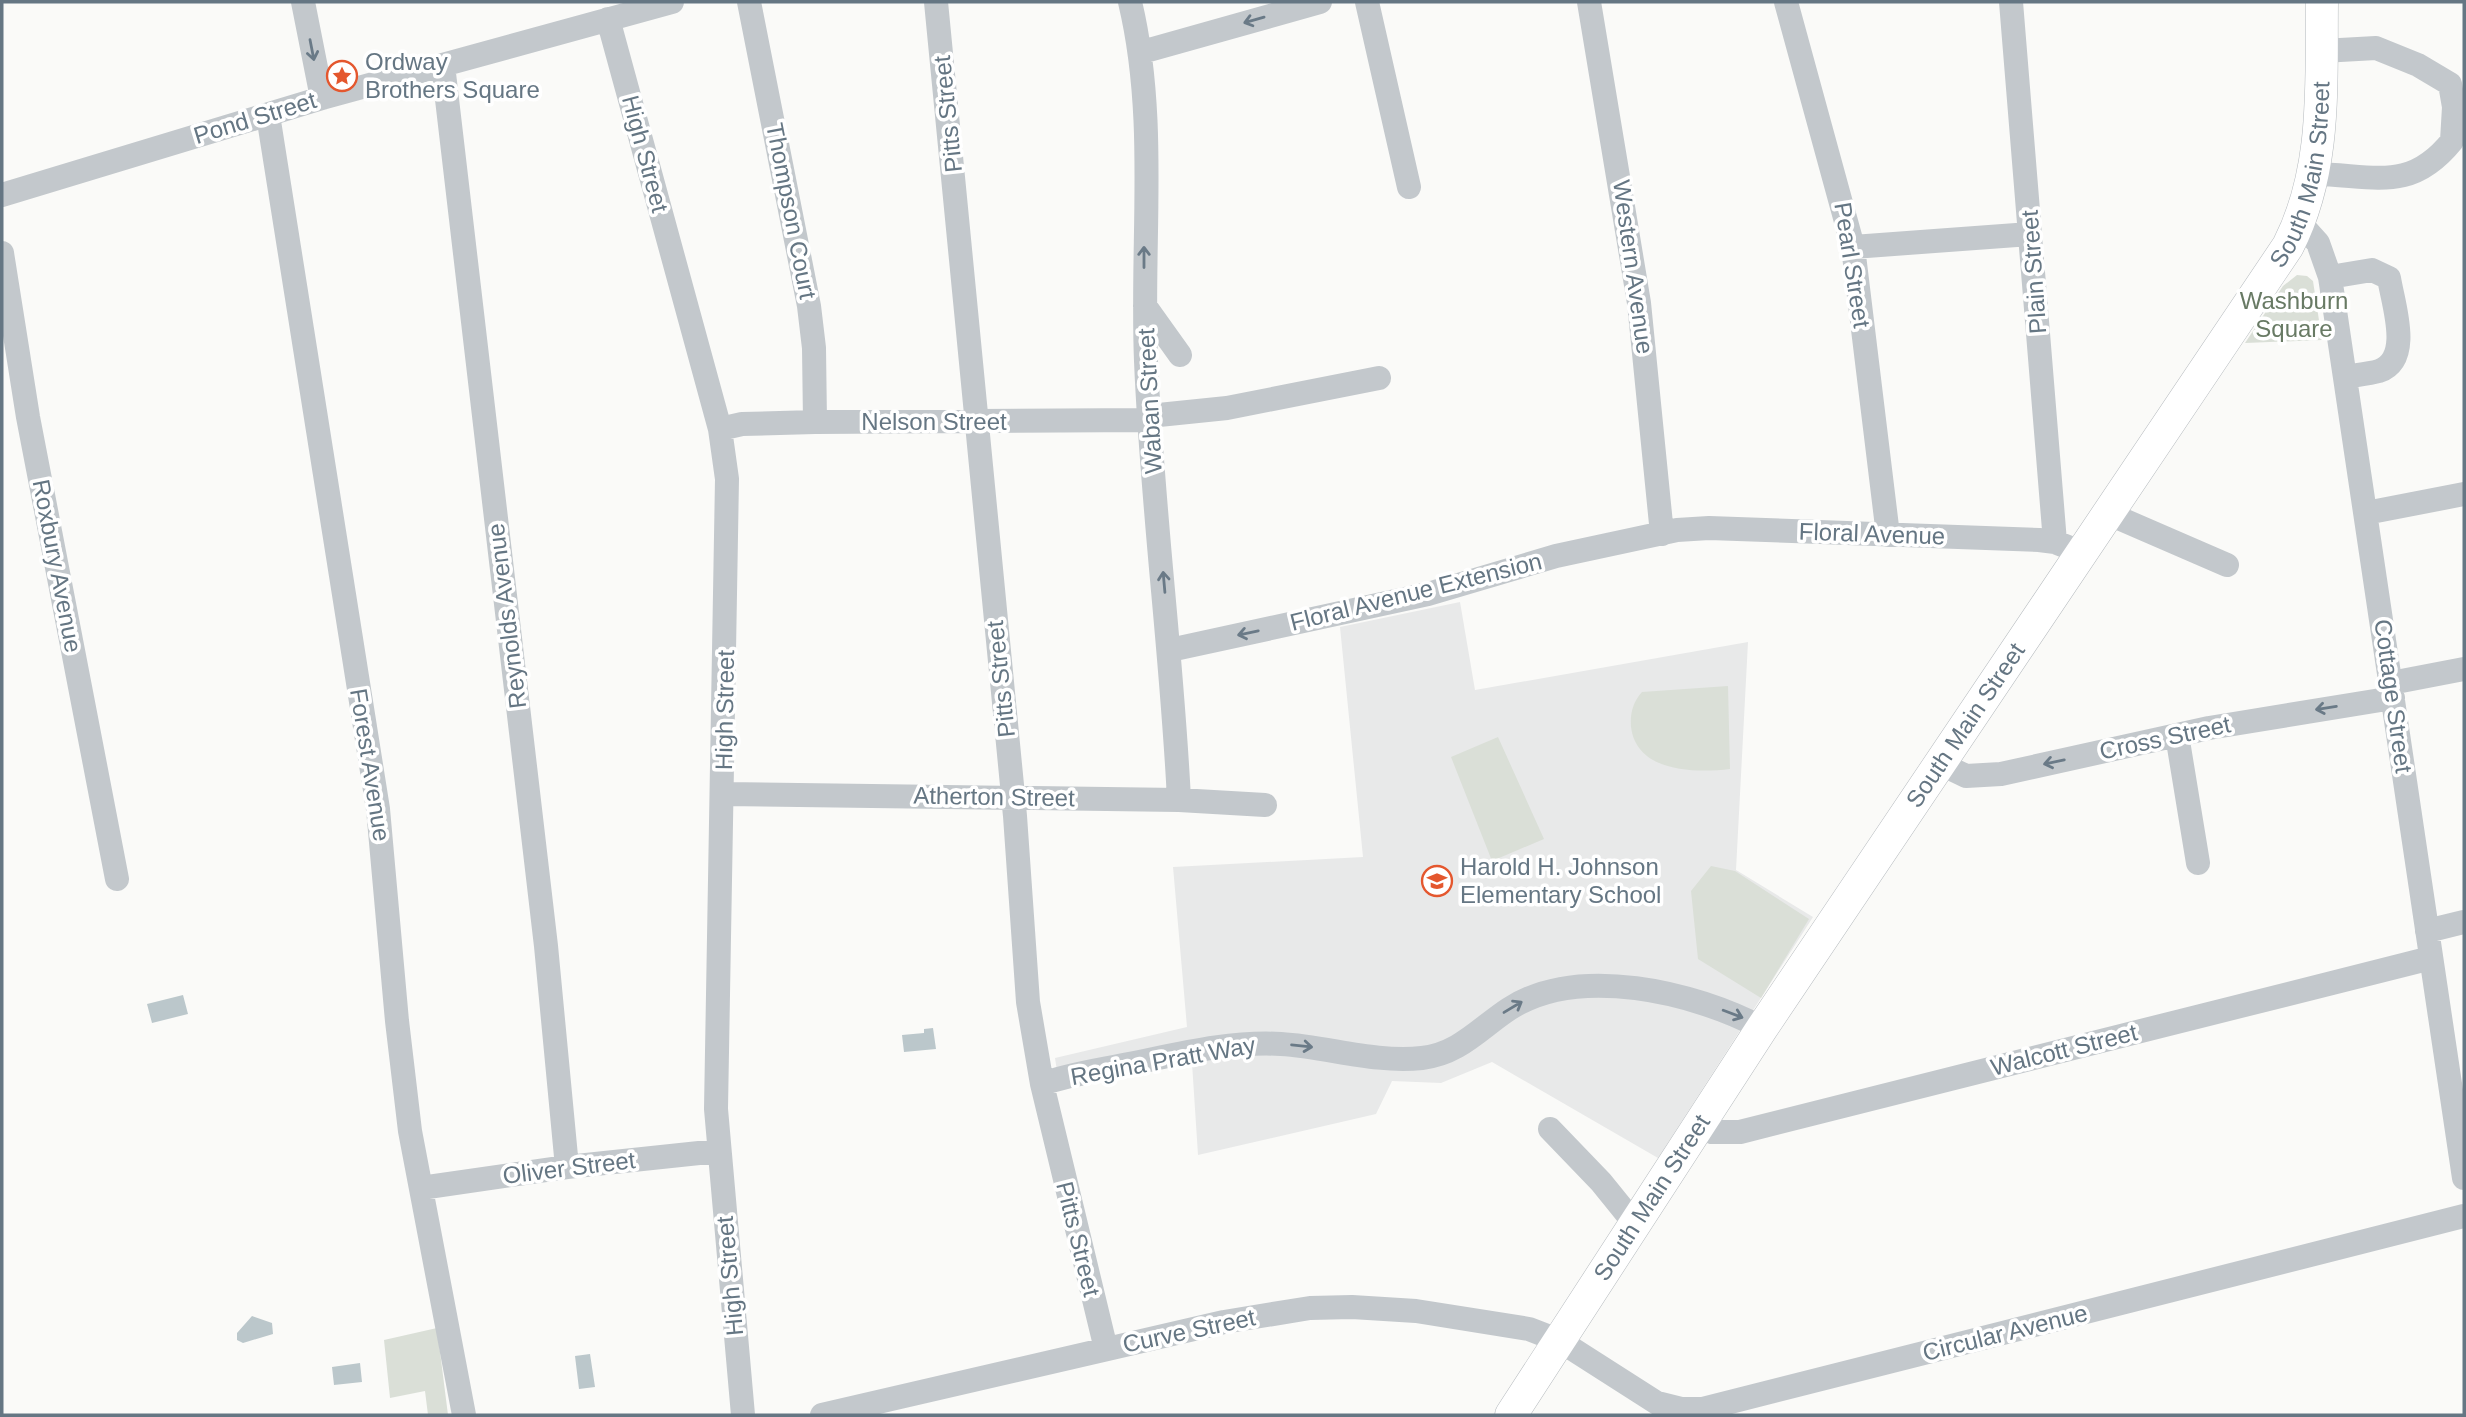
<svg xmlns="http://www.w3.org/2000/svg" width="2466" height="1417" viewBox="0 0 2466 1417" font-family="Helvetica,sans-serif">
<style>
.built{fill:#e8e9e9}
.green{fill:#dadfd7}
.water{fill:#bbc7cb}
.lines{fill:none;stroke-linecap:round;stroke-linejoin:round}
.major-casing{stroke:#b5babe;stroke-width:33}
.minor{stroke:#c3c8cc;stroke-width:24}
.major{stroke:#fff;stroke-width:32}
.oneway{stroke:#6a7a87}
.labels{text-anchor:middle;stroke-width:7;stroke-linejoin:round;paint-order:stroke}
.poi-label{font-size:24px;fill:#657683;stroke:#fff;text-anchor:start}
.street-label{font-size:24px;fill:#657683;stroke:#fff}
.park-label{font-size:24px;fill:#687a64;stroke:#fff}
</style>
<rect width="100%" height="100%" fill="#fafaf8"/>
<path class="built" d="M1460,602L1475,690L1748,642L1736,870L1813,917L1658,1158L1492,1062L1441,1083L1392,1081L1376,1114L1198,1155L1192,1063L1060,1090L1055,1058L1187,1027L1173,867L1363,857L1340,627Z"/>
<path class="green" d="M2297,275L2307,276L2313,281L2322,340L2245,343L2283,286Z
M1728,686L1730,769C1696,773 1637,773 1631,727C1630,713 1633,702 1642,692Z
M1498,737L1544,839L1492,861L1451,757Z
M1711,866L1735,871L1809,919L1761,998L1698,959L1691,891Z
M437,1328L448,1415H428L425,1391L390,1398L384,1340Z"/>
<path class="water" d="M183,995L188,1014L152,1023L147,1004Z
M933,1028L936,1049L904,1052L902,1035L924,1033V1029Z
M252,1316L272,1323L273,1334L243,1343L237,1340V1333Z
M590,1354L595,1387L579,1389L575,1356Z
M360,1363L362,1382L334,1385L332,1367Z"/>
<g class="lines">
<g class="major-casing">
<g id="major">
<path id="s1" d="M1511,1415L1762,1028L2288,246C2327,170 2321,85 2322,2"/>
</g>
</g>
<path class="minor" d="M303,2L322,98
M749,2L809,306L814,348L815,422
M936,2L1015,816L1028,1002L1042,1084L1106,1349
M1130,2C1158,119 1141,241 1146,361C1152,508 1172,654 1179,800
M1367,2L1409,187
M1589,2L1639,303L1662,534
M1786,2L1853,247L1888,535
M2011,2L2055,542
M608,19L720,429L727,479L716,1109L743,1415
M1142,52L1320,2
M443,65L546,946L567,1167
M268,115L378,809L397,1021L410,1131L464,1415
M2315,174C2374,175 2410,193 2452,141L2454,107L2450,84L2418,65L2376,48L2322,51
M2,195L322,98L672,2
M2300,223L2318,243L2330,277L2464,1178
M1853,247L2030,234
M2,253L28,417L117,879
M2330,277L2372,270L2389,278C2393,304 2413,359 2379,371C2368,374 2356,375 2345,377
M1145,306L1180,355
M1149,416L1227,408L1379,378
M720,429L742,424L815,422L1149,420
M2107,513L2227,565
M2366,513L2464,494
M1170,650L1428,594L1556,556L1677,530L1709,528L2039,540L2055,542L2080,552
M2391,683L2464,669
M2177,735L2198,863
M1941,764L1966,776L2001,774L2209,728L2393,698
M724,794L1179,800L1265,805
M2427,931L2464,922
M1042,1084C1070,1074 1100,1070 1129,1064C1179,1054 1230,1041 1281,1044C1329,1047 1374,1063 1422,1058C1459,1054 1480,1028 1509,1009C1578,964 1694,992 1762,1028
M1697,1126L1712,1132H1740L2431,958
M1550,1129L1601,1182L1635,1224
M421,1188L567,1167L718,1151
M822,1415L1224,1322L1310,1308L1352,1307L1416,1311L1529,1329L1560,1341L1657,1403L1681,1409H1703L2464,1216"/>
<use href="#major" class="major"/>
</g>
<defs><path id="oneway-shaft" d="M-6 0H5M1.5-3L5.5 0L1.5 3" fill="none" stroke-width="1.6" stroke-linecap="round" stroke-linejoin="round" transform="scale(1.75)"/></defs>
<g class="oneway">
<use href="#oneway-shaft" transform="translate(1254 20) rotate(164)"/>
<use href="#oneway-shaft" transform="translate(312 50) rotate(79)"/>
<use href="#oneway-shaft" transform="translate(1144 257) rotate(-90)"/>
<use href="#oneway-shaft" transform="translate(1164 582) rotate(-95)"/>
<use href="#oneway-shaft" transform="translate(1248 633) rotate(168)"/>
<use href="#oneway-shaft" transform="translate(2326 708) rotate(171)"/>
<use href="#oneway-shaft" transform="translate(2054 762) rotate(168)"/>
<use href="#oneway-shaft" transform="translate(1513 1007) rotate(-31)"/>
<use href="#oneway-shaft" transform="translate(1733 1014) rotate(21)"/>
<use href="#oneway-shaft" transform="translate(1302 1046) rotate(6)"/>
</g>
<defs>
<g id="sight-ring" transform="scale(1.575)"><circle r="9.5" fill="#fff" stroke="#e4572e" stroke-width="1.5"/><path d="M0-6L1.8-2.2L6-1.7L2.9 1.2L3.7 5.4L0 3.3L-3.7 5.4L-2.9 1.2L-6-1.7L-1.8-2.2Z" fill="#e4572e"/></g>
<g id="school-ring" transform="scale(1.575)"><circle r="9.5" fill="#fff" stroke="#e4572e" stroke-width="1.5"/><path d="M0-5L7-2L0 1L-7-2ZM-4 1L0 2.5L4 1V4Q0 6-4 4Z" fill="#e4572e"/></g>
</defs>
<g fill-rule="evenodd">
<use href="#sight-ring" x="342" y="76"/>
<use href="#school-ring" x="1437" y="881"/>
</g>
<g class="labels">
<g class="poi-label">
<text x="365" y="70">Ordway<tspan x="365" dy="28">Brothers Square</tspan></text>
<text x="1460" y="875">Harold H. Johnson<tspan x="1460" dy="28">Elementary School</tspan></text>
</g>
<g class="street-label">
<text transform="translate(948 114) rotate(-96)" y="8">Pitts Street</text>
<text transform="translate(255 118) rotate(-17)" y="8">Pond Street</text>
<text transform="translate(645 154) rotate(75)" y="8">High Street</text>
<text dy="8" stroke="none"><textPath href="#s1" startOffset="1477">South Main Street</textPath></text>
<text transform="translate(791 211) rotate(79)" y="8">Thompson Court</text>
<text transform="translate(1852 265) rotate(81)" y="8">Pearl Street</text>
<text transform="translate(1633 267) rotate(82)" y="8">Western Avenue</text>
<text transform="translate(2034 272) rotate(-94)" y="8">Plain Street</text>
<text transform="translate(1150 401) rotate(-93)" y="8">Waban Street</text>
<text x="934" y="430">Nelson Street</text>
<text transform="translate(1872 534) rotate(2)" y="8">Floral Avenue</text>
<text transform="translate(57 566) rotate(79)" y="8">Roxbury Avenue</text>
<text transform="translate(1416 592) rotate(-14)" y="8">Floral Avenue Extension</text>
<text transform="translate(507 616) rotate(-97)" y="8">Reynolds Avenue</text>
<text transform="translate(1001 679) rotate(-96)" y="8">Pitts Street</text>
<text transform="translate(2393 696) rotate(82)" y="8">Cottage Street</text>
<text transform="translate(725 710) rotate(-89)" y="8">High Street</text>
<text dy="8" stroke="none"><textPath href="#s1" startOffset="826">South Main Street</textPath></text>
<text transform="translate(2165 738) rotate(-12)" y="8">Cross Street</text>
<text transform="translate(370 765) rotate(81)" y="8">Forest Avenue</text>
<text transform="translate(994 797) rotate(1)" y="8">Atherton Street</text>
<text transform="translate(2064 1050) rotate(-14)" y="8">Walcott Street</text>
<text transform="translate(1163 1061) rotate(-10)" y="8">Regina Pratt Way</text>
<text transform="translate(569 1168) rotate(-7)" y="8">Oliver Street</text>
<text dy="8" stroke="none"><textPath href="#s1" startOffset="259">South Main Street</textPath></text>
<text transform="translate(1078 1239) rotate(76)" y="8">Pitts Street</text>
<text transform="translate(730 1276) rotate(-95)" y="8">High Street</text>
<text transform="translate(1189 1331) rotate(-12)" y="8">Curve Street</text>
<text transform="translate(2005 1333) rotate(-14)" y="8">Circular Avenue</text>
</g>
<g class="park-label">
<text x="2294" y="309">Washburn<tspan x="2294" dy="28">Square</tspan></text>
</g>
</g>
<rect width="2466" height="1417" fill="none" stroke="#657683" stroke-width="7"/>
</svg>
